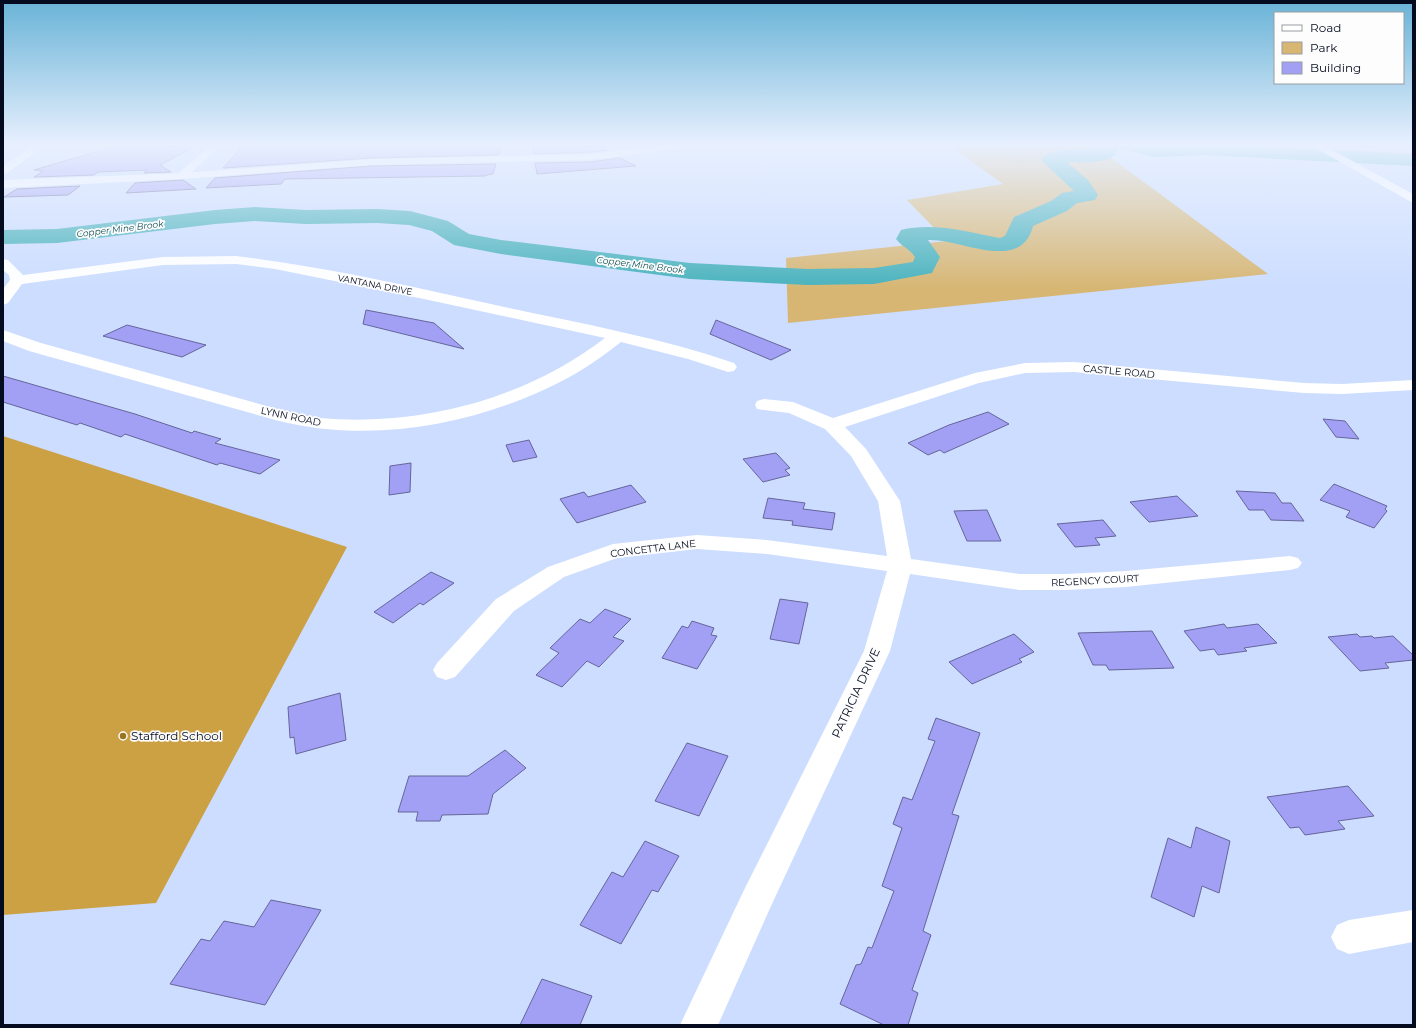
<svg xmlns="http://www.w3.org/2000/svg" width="1416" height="1028" viewBox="0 0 1416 1028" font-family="Montserrat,sans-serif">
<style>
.green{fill:#d7b673}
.forest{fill:#cca143}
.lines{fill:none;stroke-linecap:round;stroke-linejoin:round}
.stream{stroke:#48b2bc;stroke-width:3.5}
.river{fill:#48b2bc;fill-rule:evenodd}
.building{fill:#a2a0f5;stroke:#66659a}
.minor{fill:#fff;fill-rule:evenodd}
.tertiary{fill:#fff;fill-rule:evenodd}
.poi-dot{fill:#9a7520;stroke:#fdfdfd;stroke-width:1.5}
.labels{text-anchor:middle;stroke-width:3.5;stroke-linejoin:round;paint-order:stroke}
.far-water-label{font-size:9px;font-style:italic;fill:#125056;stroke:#fdfdfd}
.far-street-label{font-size:9px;fill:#040b1e;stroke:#fdfdfd}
.street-label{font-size:10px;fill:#040b1e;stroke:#fdfdfd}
.near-street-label{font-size:12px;fill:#040b1e;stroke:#fdfdfd}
.near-poi-label{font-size:12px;fill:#040b1e;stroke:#fdfdfd;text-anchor:start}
</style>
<rect width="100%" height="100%" fill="#cdf"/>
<path class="green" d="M966,145H1094L1268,274L788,323L786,258L947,241L907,200L1003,184L953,148Z"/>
<path class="forest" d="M1333,150L1413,153V164L1351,160Z
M3,436L347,547L156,903L3,915Z"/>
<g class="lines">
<path class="stream" d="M1183,145L1205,149"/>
<path class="river" d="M1100,145H1236L1413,154V166L1205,155L1155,157L1118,148C1118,165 1079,162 1067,162L1088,180L1098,195L1095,200L1077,203L1067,211L1033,226C1021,274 960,238 928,240L940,257L932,273L874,284L808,285L690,279L501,254L454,245L432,231L409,225L377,223L306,224L255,221L215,224L57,243L3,244V230L57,229L215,210L255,207L306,210L377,209L410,211L448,221L469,234L501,240L690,263L808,269L874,268L913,262L915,257C909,248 902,247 896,239L901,230C934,222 967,232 1000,238L1005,236L1014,217L1051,201L1062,193L1074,191L1044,163L1041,159C1050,147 1084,150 1099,149Z"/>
</g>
<path class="building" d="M119,145H135L131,148L196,146L160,165L171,172L144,173L147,170L98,172L94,175L34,177L43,171L34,170Z
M244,145H311L308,149L388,146L387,148H393L440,147L442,145H502L499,155L371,158L223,168Z
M533,145H556L557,150L598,145L607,150L590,152L534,154Z
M620,158L636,166L537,174L535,163L590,162Z
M496,164L493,174L487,175L485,176L285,179L281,184L206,188L215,178L371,166Z
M183,180L196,189L126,193L135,183Z
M80,186L68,195L4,197L17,189Z
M366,310L434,323L464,349L363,324Z
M716,320L791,350L771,360L710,334Z
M127,325L206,345L182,357L103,336Z
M3,376L135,414L192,433L194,431L221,439L215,443L280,460L260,474L220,463L217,465L125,434L121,437L80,423L77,425L3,402Z
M988,412L1009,424L944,453L940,450L928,455L908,443L949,425Z
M1323,419L1345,421L1359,439L1336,437Z
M529,440L537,457L513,462L506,445Z
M776,453L790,468L785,470L790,475L763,482L743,459Z
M411,463L410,492L389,495L390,466Z
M1334,484L1387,506L1385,509L1387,511L1374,528L1346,517L1350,511L1320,500Z
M631,485L646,502L577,523L560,499L584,492L588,497Z
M1236,491L1275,493L1282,503H1291L1304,521L1271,520L1264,510H1249Z
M1177,496L1198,516L1149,522L1130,502Z
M768,498L805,503L803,509L835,513L832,530L792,525L793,521L763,518Z
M987,510L1001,541H967L954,511Z
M1103,520L1116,536L1095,538L1100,545L1075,547L1057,524Z
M431,572L454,583L423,605L420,603L393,623L374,612Z
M780,599L808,603L799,644L770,639Z
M605,609L631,619L613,637L624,641L599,667L587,661L562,687L536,675L559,653L550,648L580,619L590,623Z
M692,621L714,628L711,635L717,636L697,669L662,658L682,626L688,628Z
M1224,624L1227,628L1258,624L1277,643L1244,648L1247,651L1218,655L1214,649L1200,651L1184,631Z
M1152,631L1174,668L1109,670L1106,665H1093L1078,633Z
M1014,634L1034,652L1019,659L1022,662L972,684L949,662Z
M1357,634L1360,637L1372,636L1374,638L1393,636L1413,655V660L1385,663L1389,668L1360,671L1328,637Z
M340,693L346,740L296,754L294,737L290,738L288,707Z
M936,718L980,733L952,814L959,816L923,931L931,935L912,990L918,993L908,1025H884L840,1004L856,965L861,964L868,947L872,948L894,891L882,886L902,828L893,824L903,797L912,800L935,741L928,739Z
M687,743L728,756L699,816L655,801Z
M505,750L526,768L493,794L488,814L442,815L440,821H416L418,812H398L409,776H468Z
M1348,786L1374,816L1338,821L1345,829L1305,835L1299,827L1290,828L1267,797Z
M1196,827L1230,841L1219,893L1202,886L1194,917L1151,897L1168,838L1191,848Z
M645,841L679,856L658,892L652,890L621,944L580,925L612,872L623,877Z
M271,900L321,910L265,1005L170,984L201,939L210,941L224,921L254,927Z
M542,979L592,996L580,1025H520Z"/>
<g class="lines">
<path class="minor" d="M34,145H46L7,173L3,174V166Z
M210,145H221L186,178H178L176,176L178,174Z
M1310,145H1323L1413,194V203Z
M236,256C328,267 418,288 509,308C584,324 661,338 734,363L737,367L734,371L728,372L688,359L621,342C602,357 582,371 560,382C476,425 372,444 279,421L29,351L3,341V330L41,343L288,412C299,414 310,417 321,418C421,427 525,399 605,338L424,299L275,269L236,264L163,265L22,284L8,303L3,305V289L10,280L9,275L3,270V259L8,260L23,275L163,257Z
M1074,362L1304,383L1342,384L1413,380V390L1342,394L1304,393L1074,372L1025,373L979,383L845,427L866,449L900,501L911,559L1019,574H1066L1126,571L1290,556L1298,558L1302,563L1298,568L1290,570L1126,587L1066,590H1019L910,574L890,651L771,906L718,1025H680L744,890L864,651L887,571L767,554L697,549L617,558L564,577L514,611L455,677L446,680L437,677L433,670L437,663L496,599L548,567L613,544L697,535L767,540L887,556L878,501L851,456L825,429L789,413L757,409L755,405L757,401L764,399L793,402L833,418L975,373L1025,363Z
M1413,910V942L1349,954L1337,949L1331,937L1337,925L1349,920Z"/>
<path class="tertiary" d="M658,145H687L682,148L590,160L371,165L182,179L3,188V180L182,173L371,159L590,154Z"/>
</g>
<linearGradient id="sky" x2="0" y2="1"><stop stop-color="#68b3d6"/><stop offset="0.5" stop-color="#e8f0ff"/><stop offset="1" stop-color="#e8f0ff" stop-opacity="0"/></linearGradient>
<rect width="1416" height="289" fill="url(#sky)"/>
<circle class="poi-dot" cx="123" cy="736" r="4"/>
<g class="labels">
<g class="far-water-label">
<text transform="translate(120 229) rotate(-7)" y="3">Copper Mine Brook</text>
<text transform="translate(640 265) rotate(7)" y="3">Copper Mine Brook</text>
</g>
<g class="far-street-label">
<text transform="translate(375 285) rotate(11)" y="3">VANTANA DRIVE</text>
</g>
<g class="street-label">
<text transform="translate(1119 371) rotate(5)" y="4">CASTLE ROAD</text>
<text transform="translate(291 416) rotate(12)" y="4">LYNN ROAD</text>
<text transform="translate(653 548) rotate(-7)" y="4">CONCETTA LANE</text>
<text transform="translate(1095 580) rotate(-3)" y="4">REGENCY COURT</text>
</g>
<g class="near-street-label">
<text transform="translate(856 693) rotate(-65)" y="4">PATRICIA DRIVE</text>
</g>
<g class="near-poi-label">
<text x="131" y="740">Stafford School</text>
</g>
</g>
<rect width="1416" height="1028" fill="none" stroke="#040b1e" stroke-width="8"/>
<rect x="1274" y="12" width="130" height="72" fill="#fdfdfd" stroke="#999ca4"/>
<rect x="1282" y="25" width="20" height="6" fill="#ffffff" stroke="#999ca4"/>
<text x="1310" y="32" font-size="12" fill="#040b1e">Road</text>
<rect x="1282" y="42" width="20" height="12" fill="#d7b673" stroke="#999ca4"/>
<text x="1310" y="52" font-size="12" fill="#040b1e">Park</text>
<rect x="1282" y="62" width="20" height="12" fill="#a2a0f5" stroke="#999ca4"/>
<text x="1310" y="72" font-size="12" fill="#040b1e">Building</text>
</svg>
